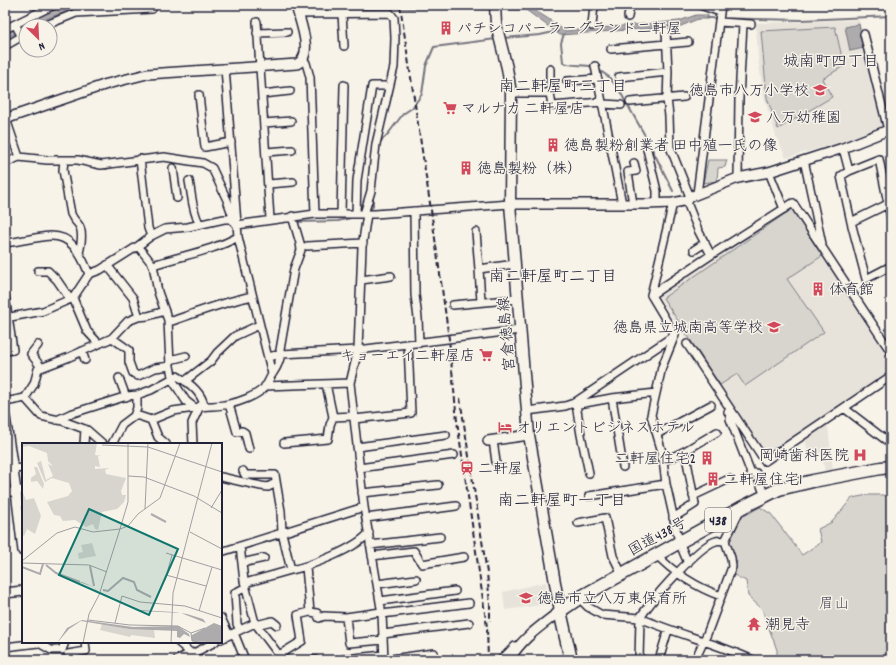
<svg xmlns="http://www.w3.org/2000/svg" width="896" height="665" viewBox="0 0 896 665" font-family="Dekko,'Klee One',sans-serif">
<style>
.built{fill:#e7e3db}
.green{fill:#d8d5cf;stroke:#7d7c85}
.water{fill:#aeabad;stroke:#76747f}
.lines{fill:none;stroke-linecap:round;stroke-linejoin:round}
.stream{stroke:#76747f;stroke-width:2}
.minor-casing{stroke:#22223b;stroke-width:10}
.tertiary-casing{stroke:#22223b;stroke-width:12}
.secondary-casing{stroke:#22223b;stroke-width:13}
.trunk-casing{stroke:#22223b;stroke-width:15}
.minor{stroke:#f7f3e8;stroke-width:7}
.tertiary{stroke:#f7f3e8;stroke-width:9}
.secondary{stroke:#f7f3e8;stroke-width:10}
.trunk{stroke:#f7f3e8;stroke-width:12}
.rail{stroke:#22223b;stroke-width:2;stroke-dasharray:6 3;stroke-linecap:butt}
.labels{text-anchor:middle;stroke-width:3;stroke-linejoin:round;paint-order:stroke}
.shield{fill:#f7f3e8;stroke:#62616f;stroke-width:1}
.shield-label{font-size:14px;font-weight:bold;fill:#22223b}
.poi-label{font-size:15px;fill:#22223b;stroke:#f7f3e8;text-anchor:start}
.street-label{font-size:15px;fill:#22223b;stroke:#f7f3e8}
.park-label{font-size:15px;fill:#504f60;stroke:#f7f3e8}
.neighbourhood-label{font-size:16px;fill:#22223b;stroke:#f7f3e8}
.inset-river{fill:none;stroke:#aeabad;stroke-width:2}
.inset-road{fill:none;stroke:#a29fa3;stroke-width:1}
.view{fill:#0f766e;fill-opacity:0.15;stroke:#0f766e;stroke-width:2}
.inset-edge{fill:none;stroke:#22223b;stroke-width:2}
</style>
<rect width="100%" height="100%" fill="#f7f3e8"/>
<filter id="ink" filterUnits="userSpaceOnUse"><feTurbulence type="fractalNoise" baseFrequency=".025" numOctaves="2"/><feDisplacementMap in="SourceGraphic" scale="8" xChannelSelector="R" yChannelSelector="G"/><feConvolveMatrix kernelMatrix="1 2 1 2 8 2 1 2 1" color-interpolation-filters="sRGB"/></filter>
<g filter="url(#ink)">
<path class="built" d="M859,20L886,129L786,158L776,136L764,97L758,59L756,23Z
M793,207L891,360V373L827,417L833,471L825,473L822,453L808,455L804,432L764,458L657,294Z
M546,582L549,604L505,610L503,592Z"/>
<path class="green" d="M835,27L844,66L822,79L832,97L778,129L767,98L761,31Z
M708,160H727L725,167L718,168L717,181L703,183Z
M792,209L822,256L787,279L824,332L745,386L737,374L720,385L663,298Z
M868,495H883L891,498V660H777V650L762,609L748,596L746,581L732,574L737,562L727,543L737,520L760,507L771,514L802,555L821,542L818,529L832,522L852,498Z"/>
<path class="water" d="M69,5H109C81,7 56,13 30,26H26V28L5,39V33C26,21 46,12 69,5Z
M176,5H526L547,18L565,31L679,21L696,15H708V19H698L681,26L560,35L526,10Z
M859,24L864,48L850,51L845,27Z"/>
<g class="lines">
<path class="stream" d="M707,18L802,20L891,16
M564,34L561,43L563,62C571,67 583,64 593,67
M503,38L540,35L558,31
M599,70L609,77L619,90L647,139L673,191
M379,143L388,134L403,114L412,108L422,94L426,66L434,47L496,39
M102,168L106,169L116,166
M368,210L373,207V193
M282,222H292
M296,222L338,221L355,217"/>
<g class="minor-casing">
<path id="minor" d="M700,5L720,12
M298,14L390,13L394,18L395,38L394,67L376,144L371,191L364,214
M342,14L344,46
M628,17L630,5
M257,22L270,219
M719,22L751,24
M15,24L22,37
M44,26L76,13L152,9
M592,26L594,5
M5,29L54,5
M666,31L668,72L667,99L669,116L670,147L690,197
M257,33L287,32
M864,34L888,130
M5,46L26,34
M611,49L688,42
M303,59L306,63L310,77L315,214
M595,66L602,102
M225,68L238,237L272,374
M550,69V93
M619,77L668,72
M567,81L598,79
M511,93H550L552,106L602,102L622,204
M262,94L290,91
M199,95L205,147L231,142
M630,102L684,97
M603,104L621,105
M5,116L19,157L5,163
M264,123L291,121
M646,145L657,191V204
M843,148L849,171
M266,152L292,150
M19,157L47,160H78L101,165L164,157L203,163L212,168L227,200L232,214L231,219
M140,159L148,228L151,236
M64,160L63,170L71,214C73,219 75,221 78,224C84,231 81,245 79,253
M804,160L822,244
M173,168L177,198
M769,172L784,209
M738,178L739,98L743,24
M189,181C192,196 192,210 199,223
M268,184L293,182
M697,194L721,5
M686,200L698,230L711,255
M673,203L651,295L711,255L793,203L891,352
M633,204L628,172L636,171L634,163
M414,211L415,295L418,318L419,343
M341,214L344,85
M356,214L357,180L372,86H385
M891,218L879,159L849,171L841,176L851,222L866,279L891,266
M851,222L888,204
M237,225L315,214H375L510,204
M476,232L479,269
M5,243C50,238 68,220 89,274L100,270L138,246L151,236L165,229L188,227L224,219H231L237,225
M138,246L153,265L158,292L168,320L170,366L173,381L186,401L195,408C207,405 218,407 229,404C240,402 255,396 263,389C268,385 269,378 273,373C277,367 282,358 280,350L294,269L301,250L300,243L292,216
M307,246L363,243
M694,250L705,243
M107,265L133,298L139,317
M153,265C182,255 210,252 238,237
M38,271H48L57,280L70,299
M361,280L391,276
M651,295L675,335L662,367L651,415L662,452L666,484L679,542L688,563
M5,296L13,350L5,351
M73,298L87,331L99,344
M481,302L479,269L515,264
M453,305L518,299
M5,318L43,311L73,298L89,274
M168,320L172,321C198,312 224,302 252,296
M112,338L129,350V362L133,373L138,376L155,368L170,366
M687,344L765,461L891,376
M38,345L31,354L41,367
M82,351L85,360
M268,357L281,354L358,350L520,330
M170,360L186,356
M119,378L126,397
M185,381L211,361L217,353L235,336L259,325
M326,384L333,417
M265,386L350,383
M25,398L34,384L38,369L67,358L112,338L128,321L138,317L148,316L165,311
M612,398L623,467
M5,402L25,398L41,416L63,421L87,430L103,444
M574,403L579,404L612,398L656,393
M229,404L237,432L242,431L245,433L249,449
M576,404L581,435L589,473
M844,408L891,444
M527,411L565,406L574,403L675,335
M728,412L732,418L730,419L751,473H756L765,496
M134,416L137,408V395
M354,419L411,413L408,344
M57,420L70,414L127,396L137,395L151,390L177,376C188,382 201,392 204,405
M151,420L158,437L166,444
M657,434L711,405
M493,440L496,462
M284,443L328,439L330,425L333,417L354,416
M84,444L85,429
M112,444L122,425L134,416H139L151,420L173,411L195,408
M193,444L192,423L200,406
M357,447L446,435
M685,451L717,432
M664,461L685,451L695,504L673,518
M359,468L454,455
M13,469L23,468
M243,471L245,475H275L281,511L282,533L291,570C311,566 355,549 369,533
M221,477L261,486L268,487L276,483
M5,493L23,490
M362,493L438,485
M589,496L666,484
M693,496L729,479
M364,507L382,614L384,660
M366,518L456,506
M578,523L605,518L613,556L622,574
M370,545L440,537
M221,552L364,507L350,383L358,350L362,247L367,214
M656,554C672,572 698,588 721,596
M372,556L414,551L422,564L464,557
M242,563L264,558
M306,567L310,612L317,613L319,618L324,616L346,617
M245,583L291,570
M377,584L416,579
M579,598L588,607L602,615L640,618C650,602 699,545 716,541C719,540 722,541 725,541
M380,601L455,591
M381,612L346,617L349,643L383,640
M382,614L469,603
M221,618L229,635
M255,623L279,655L281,660
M256,625L272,621L277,625
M240,630L237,624L235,593L246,587
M234,633L245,660
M383,634L469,623
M221,639L255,623L244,581L240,546
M37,642L51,650H62L65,642
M178,642L192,654
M5,647L38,643
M68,654L86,651L85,642
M279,655L302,641L298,615L310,612
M344,659L384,655
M177,660L190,653
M194,660L192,654L215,642
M314,660H315
M384,660L434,653
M501,660L515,646
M639,660L640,618C677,634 716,643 753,660
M659,660L668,630
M695,660L707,634L732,567L731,558L725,541L740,510"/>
</g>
<g class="tertiary-casing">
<path id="tertiary" d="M5,119L107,84L147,74L297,64C315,55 299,20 296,5
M510,204H646L673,203L688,200L690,197L738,178L769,172L843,148L891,129
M5,417L16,491L23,551
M488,441L529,435
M5,593L23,591
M509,660C523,637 540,627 560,611"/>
</g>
<g class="secondary-casing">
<path id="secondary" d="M495,5L496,24L507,68L511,93L510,204L529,435L560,611"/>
</g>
<g class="trunk-casing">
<path id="trunk" d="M571,660L560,611L579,598L741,508L779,489L813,481L881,468L891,467"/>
</g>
<use href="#minor" class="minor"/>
<use href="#tertiary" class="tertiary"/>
<use href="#secondary" class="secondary"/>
<use href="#trunk" class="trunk"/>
<path class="rail" d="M400,5L431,210L449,339L457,421L487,627L488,660
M460,398L487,573L490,604V621"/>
</g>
</g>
<defs>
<g id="building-bare" transform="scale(1.08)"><path d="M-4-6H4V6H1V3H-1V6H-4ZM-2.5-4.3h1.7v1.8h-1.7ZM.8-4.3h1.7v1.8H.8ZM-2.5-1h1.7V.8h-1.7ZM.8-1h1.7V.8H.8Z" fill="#d1495b" stroke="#f7f3e8" stroke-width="2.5" paint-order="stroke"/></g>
<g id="school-bare" transform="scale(1.08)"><path d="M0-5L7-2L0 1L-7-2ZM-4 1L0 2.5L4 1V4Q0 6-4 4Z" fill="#d1495b" stroke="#f7f3e8" stroke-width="2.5" paint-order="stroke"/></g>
<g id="supermarket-bare" transform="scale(1.08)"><path d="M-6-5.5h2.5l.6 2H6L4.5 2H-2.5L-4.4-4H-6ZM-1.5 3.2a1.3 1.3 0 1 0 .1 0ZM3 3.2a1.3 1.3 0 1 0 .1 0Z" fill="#d1495b" stroke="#f7f3e8" stroke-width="2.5" paint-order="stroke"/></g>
<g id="hotel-bare" transform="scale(1.08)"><path d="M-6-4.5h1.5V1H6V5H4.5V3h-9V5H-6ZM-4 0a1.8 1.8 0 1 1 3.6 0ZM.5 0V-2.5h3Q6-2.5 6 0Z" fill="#d1495b" stroke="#f7f3e8" stroke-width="2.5" paint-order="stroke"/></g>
<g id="hospital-bare" transform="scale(1.08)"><path d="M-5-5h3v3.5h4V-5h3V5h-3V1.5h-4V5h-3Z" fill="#d1495b" stroke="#f7f3e8" stroke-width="2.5" paint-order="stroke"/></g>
<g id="station-bare" transform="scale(1.08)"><path d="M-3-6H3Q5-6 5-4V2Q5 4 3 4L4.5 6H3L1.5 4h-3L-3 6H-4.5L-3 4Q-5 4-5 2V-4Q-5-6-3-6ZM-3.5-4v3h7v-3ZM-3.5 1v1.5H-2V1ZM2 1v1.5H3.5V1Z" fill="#d1495b" stroke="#f7f3e8" stroke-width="2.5" paint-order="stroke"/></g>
<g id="temple-bare" transform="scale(1.08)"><path d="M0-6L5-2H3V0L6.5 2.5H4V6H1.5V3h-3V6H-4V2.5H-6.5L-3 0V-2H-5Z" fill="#d1495b" stroke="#f7f3e8" stroke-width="2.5" paint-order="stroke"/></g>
</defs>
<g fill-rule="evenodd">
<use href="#building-bare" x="446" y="28"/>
<use href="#school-bare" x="820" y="90"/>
<use href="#supermarket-bare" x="450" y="108"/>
<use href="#school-bare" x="755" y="117"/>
<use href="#building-bare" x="553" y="145"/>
<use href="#building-bare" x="466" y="168"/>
<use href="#building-bare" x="818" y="289"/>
<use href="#school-bare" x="774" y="327"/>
<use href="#supermarket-bare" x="486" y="355"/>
<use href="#hotel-bare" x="505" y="427"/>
<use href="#hospital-bare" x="860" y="455"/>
<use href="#building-bare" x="707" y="458"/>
<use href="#station-bare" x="467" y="468"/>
<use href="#building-bare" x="713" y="479"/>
<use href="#school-bare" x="526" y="598"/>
<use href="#temple-bare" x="754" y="624"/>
</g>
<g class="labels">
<rect class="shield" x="705" y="508" width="26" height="24" rx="3"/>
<g class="shield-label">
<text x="718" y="525">438</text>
</g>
<g class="poi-label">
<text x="457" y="33">パチンコパーラーグランド二軒屋</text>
<text x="809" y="95" text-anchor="end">徳島市八万小学校</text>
<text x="461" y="113">マルナカ 二軒屋店</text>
<text x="766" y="122">八万幼稚園</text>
<text x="564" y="150">徳島製粉創業者 田中殖一氏の像</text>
<text x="477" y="173">徳島製粉（株）</text>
<text x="829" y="294">体育館</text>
<text x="763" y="332" text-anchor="end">徳島県立城南高等学校</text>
<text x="475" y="360" text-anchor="end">キョーエイ二軒屋店</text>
<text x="516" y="432">オリエントビジネスホテル</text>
<text x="849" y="460" text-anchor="end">岡崎歯科医院</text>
<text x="696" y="463" text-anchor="end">二軒屋住宅2</text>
<text x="478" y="473">二軒屋</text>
<text x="724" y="484">二軒屋住宅1</text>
<text x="537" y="603">徳島市立八万東保育所</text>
<text x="765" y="629">潮見寺</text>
</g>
<g class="street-label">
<text transform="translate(506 334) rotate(-95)" y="5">宮倉徳島線</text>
<text transform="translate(657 536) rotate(-29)" y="5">国道438号</text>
</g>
<g class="park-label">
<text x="834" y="608">眉山</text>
</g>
<g class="neighbourhood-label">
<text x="831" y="66">城南町四丁目</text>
<text x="563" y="91">南二軒屋町三丁目</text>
<text x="553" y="281">南二軒屋町二丁目</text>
<text x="562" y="505">南二軒屋町一丁目</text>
</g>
</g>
<g transform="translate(22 443)">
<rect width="200" height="200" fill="#f7f3e8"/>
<path d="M0,0H75L73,12L80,13H76L78,24L73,23V26L87,25L83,27L84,31L104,35L99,48L100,52H104L102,59L95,66L80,69L76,87L73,86L71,81L64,84L53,77L41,78L38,73L32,72L25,59L46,53L50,48L47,40L30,35L23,39L15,20L19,18L24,37L31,33L26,21L31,23L26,18L25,10L7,3L0,4ZM12,24H15L22,41L21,46L15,38L9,39V35L14,31ZM0,47L4,57L12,55L19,73L13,91L5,86L2,93L0,91ZM70,100L74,113L57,116L56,110L61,109L59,102ZM80,181L107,186H132L133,195L109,192L108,194L78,187Z" fill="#d8d5cf"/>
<path d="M57,139H60L72,144L75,148L118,167L152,169L165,171L181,176L184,180L159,170L118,168L75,149L72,144ZM60,177L111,184L156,183L167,191L168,194L162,191L158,195L155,194V188L107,186L59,178L47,186L35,200L45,185ZM192,180L200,183V200L170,198V192Z" fill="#aeabad"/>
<path class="inset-river" d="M129,71L144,79M24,122L34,130L58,139M68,123L72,143M0,124L18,131L21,121M81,147L86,148L101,135L112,139L115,147L129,154"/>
<path class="inset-road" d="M80,2L126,4L200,29M106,33L122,34L172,53L200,70M189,65L200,47M123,66L126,0M98,86L106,83L116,71L138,55L158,0M168,89L200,106M144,110L200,127M0,118L35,90L53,84L71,89L98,86L106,59V0M0,120L67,122L85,129M144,132L184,143M143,137L150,112M177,168L190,124M66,177L108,182L156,183L169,190L170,198L185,200M93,180L100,153L118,159L163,163L200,175M169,190L183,185M61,200L67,171L77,152L98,86M149,200L151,150L190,0"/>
<path class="view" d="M67,66L156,106L127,172L37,132Z"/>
<rect width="200" height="200" class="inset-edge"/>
</g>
<rect width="896" height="665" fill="none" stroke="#f7f3e8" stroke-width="20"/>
<rect x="10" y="10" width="876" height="645" fill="none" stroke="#22223b" stroke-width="1.5" filter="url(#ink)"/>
<g transform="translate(38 38) rotate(156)"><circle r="19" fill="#f7f3e8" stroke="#a29fa3"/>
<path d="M0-3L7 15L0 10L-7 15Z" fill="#d1495b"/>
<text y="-6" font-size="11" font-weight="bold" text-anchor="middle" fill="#22223b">N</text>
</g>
</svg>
